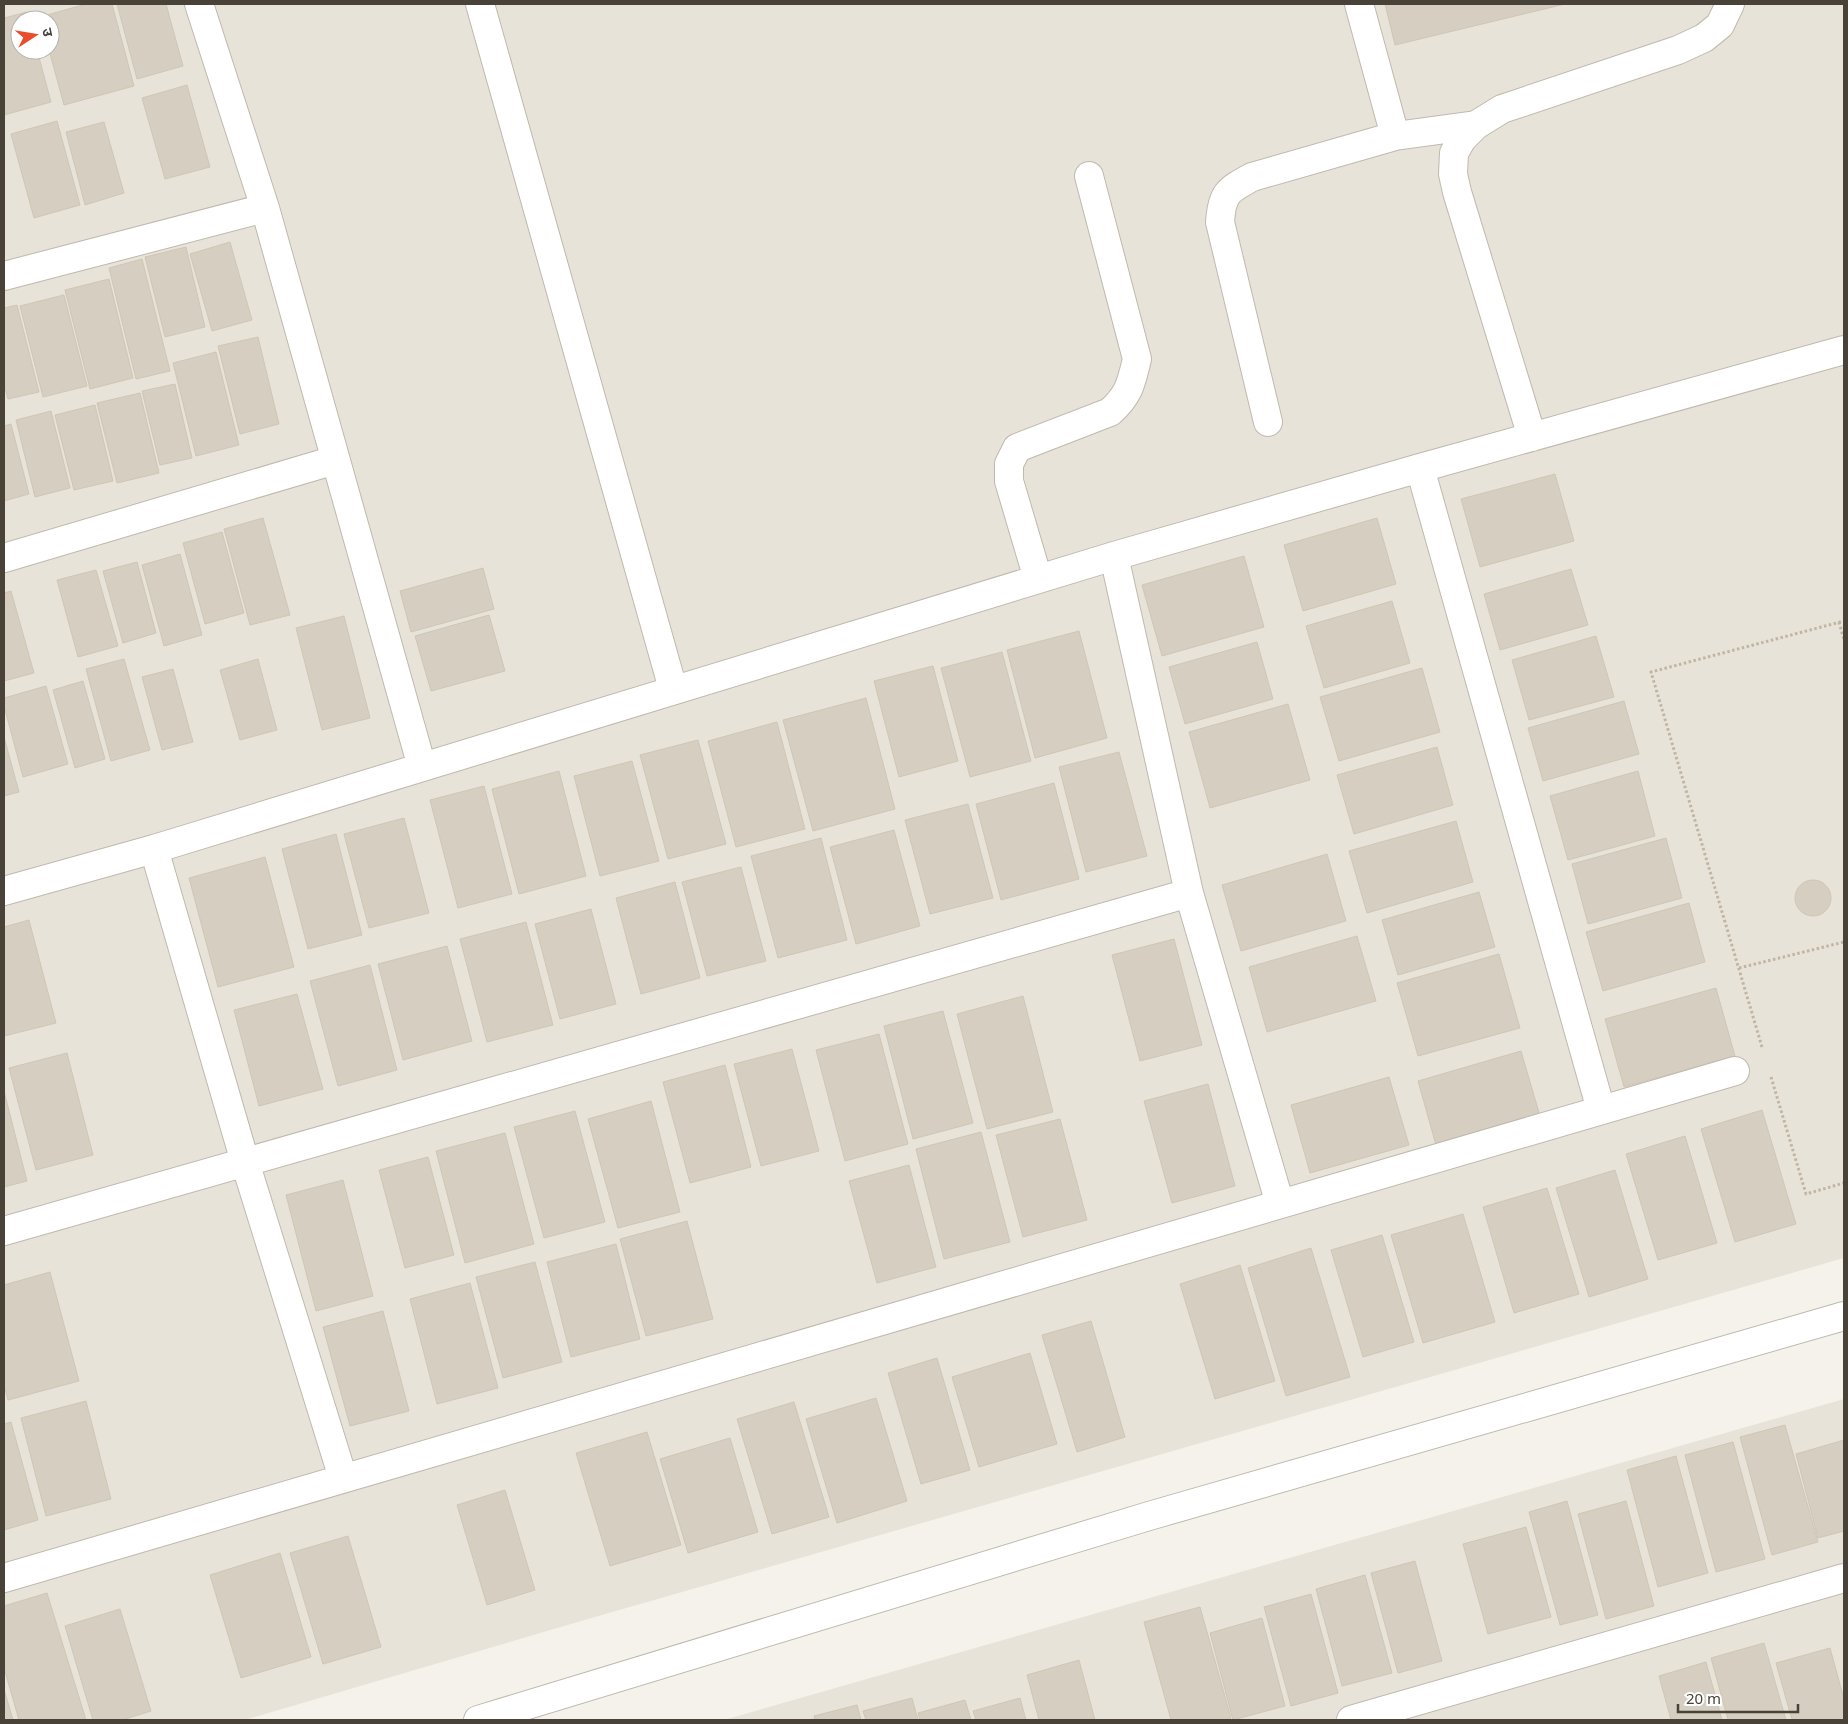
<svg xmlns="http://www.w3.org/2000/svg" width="1848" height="1724" viewBox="0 0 1848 1724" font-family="'Noto Sans','Noto Sans Devanagari',sans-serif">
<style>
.residential{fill:#e8e3d9;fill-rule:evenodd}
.building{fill:#d5cec1;stroke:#cfc6b4}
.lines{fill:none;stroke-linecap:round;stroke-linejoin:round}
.minor-casing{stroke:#bfb9ae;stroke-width:30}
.path{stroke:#c0b5a0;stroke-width:3;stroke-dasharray:2.5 2.5;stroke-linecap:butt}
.minor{stroke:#fff;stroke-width:28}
</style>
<rect width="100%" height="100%" fill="#f4f2eb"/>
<path class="residential" d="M4,4H1844V1258L581,1621L245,1720H4ZM20,20H50V50H20Z
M1844,1399V1720H724Z"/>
<path class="building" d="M86,4H112L134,86L64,105L49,50L50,20H41L40,17Z
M117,4H166L183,66L137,79Z
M1385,4H1565L1395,45Z
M27,12L29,20H20V50H37L51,102L4,115V18Z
M187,85L210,167L165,179L142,98Z
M57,121L80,205L34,218L11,134Z
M104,122L124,193L85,205L66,132Z
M230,242L252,320L212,331L190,254Z
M186,247L205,327L165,337L145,257Z
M142,259L170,371L136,379L109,268Z
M109,279L133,378L90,389L65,290Z
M64,295L87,386L43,397L20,306Z
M17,305L39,392L8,399L4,384V308Z
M258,337L279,424L240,434L218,346Z
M216,352L239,445L196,456L173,363Z
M175,384L192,458L160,465L142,391Z
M140,393L159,473L117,483L97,403Z
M95,405L113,481L74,490L55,415Z
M51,411L70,488L35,497L16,420Z
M11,424L29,494L4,501V426Z
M1555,474L1574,541L1480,567L1461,499Z
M263,518L290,615L250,625L224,529Z
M1377,518L1396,584L1303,611L1284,545Z
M222,532L244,613L205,624L183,543Z
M180,554L202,635L164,646L142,565Z
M1244,556L1264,627L1162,656L1142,585Z
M137,562L156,633L123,643L103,571Z
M483,568L494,609L411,632L400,591Z
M1571,569L1588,625L1500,650L1484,594Z
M96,570L118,646L78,657L57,580Z
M11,591L34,673L4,681V593Z
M1392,601L1410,663L1324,688L1306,626Z
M489,615L505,671L431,691L415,636Z
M344,616L370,718L322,730L296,628Z
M1079,631L1107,738L1035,758L1007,650Z
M1596,636L1614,697L1529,720L1512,660Z
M1257,642L1273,699L1185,724L1169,667Z
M1002,652L1031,761L970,777L941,668Z
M124,659L150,750L111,761L86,669Z
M258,659L277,730L240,740L220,670Z
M933,666L958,761L899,777L874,681Z
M1422,668L1440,732L1339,761L1320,697Z
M173,669L193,742L162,750L142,677Z
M83,681L105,759L75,768L53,690Z
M46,686L68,764L23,777L4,706V698Z
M866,698L895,809L813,831L783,720Z
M1624,701L1639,754L1543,781L1528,728Z
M1288,704L1310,780L1210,808L1189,732Z
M777,722L805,829L736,847L708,741Z
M4,737L19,792L4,796Z
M698,740L726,844L668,859L640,755Z
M1437,747L1453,805L1354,834L1337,775Z
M1119,752L1147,856L1086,872L1059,767Z
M632,761L659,861L600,876L574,776Z
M559,771L586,876L519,894L492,789Z
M1638,771L1655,836L1568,860L1550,796Z
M1054,783L1079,879L1001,900L976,804Z
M484,786L512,894L458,908L430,800Z
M968,804L993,898L930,914L905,820Z
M404,818L429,913L369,928L344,834Z
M1456,821L1473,882L1367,913L1349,851Z
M894,830L920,926L856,944L830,847Z
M336,834L362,935L308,949L282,849Z
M821,838L847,940L778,958L751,856Z
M1666,838L1682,898L1588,924L1572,864Z
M1327,854L1346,921L1241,951L1222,885Z
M265,857L294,967L218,987L189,878Z
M741,867L766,961L707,976L682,882Z
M1795 898a18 18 0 1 1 36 0a18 18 0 1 1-36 0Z
M675,882L700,978L641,994L616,898Z
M1479,892L1495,947L1398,975L1382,920Z
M1689,903L1705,962L1603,991L1586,932Z
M591,909L616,1004L560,1019L535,924Z
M29,920L56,1023L4,1036V927Z
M526,922L553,1025L487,1042L460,939Z
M1357,936L1376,1001L1267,1032L1249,967Z
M1174,939L1202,1045L1140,1061L1112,955Z
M447,946L472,1041L403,1060L378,964Z
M1499,954L1520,1028L1418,1056L1397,983Z
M370,965L397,1070L338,1086L310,981Z
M1716,988L1735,1056L1624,1087L1605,1019Z
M297,994L323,1089L259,1106L234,1010Z
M1023,996L1053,1112L987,1129L957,1014Z
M943,1011L973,1123L913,1139L884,1026Z
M879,1034L908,1144L845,1161L816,1050Z
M792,1049L819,1151L761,1166L734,1064Z
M1521,1051L1540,1116L1436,1145L1418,1081Z
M67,1053L93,1155L36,1170L9,1068Z
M725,1065L751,1167L690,1183L663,1082Z
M1389,1077L1409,1145L1310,1173L1291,1105Z
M1208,1084L1235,1186L1172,1203L1144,1101Z
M4,1091L27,1181L4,1187Z
M651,1101L680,1212L618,1228L588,1119Z
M1762,1110L1796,1224L1735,1242L1701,1129Z
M575,1111L605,1222L544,1238L514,1127Z
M1060,1119L1087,1220L1023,1237L996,1135Z
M981,1132L1010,1242L944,1259L916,1149Z
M505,1133L534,1244L465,1263L436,1151Z
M1685,1136L1717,1243L1658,1260L1626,1154Z
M428,1157L454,1255L405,1268L379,1170Z
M909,1165L936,1267L877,1283L849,1181Z
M1615,1170L1648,1279L1589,1297L1556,1188Z
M343,1180L373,1296L316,1311L286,1195Z
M1547,1188L1579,1294L1514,1313L1483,1207Z
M1463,1214L1495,1322L1423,1343L1391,1235Z
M687,1221L713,1319L646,1336L620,1239Z
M1382,1235L1414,1342L1363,1357L1331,1250Z
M616,1244L640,1339L571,1357L547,1262Z
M1311,1248L1350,1377L1286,1396L1248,1268Z
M535,1262L562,1362L503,1378L476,1277Z
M1240,1265L1275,1381L1215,1399L1180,1284Z
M50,1272L79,1381L8,1400L4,1385V1285Z
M470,1283L498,1388L437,1404L410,1299Z
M383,1311L409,1411L350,1426L323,1327Z
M1091,1321L1125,1437L1077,1452L1042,1335Z
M1030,1353L1057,1444L979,1467L952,1377Z
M937,1358L970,1470L921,1484L888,1373Z
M876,1398L907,1501L837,1523L806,1419Z
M86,1401L111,1499L46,1516L21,1418Z
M794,1402L829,1517L772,1534L737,1419Z
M11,1422L38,1520L4,1530V1424Z
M1785,1425L1818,1542L1772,1555L1740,1437Z
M647,1432L681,1545L610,1566L576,1453Z
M730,1438L758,1532L688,1553L660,1459Z
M1844,1440V1531L1818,1538L1796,1454Z
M1733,1442L1765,1559L1716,1572L1685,1455Z
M1676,1456L1708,1573L1658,1587L1627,1470Z
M505,1490L535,1590L487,1605L457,1505Z
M1567,1501L1598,1615L1560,1625L1529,1512Z
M1626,1501L1654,1606L1606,1619L1578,1514Z
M1526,1527L1551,1617L1488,1634L1463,1544Z
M348,1536L381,1647L323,1664L290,1553Z
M280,1553L311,1657L241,1678L210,1575Z
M1415,1561L1442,1661L1398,1673L1371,1573Z
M1365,1575L1392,1673L1342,1686L1316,1589Z
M47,1593L86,1720H19L4,1668V1606Z
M1311,1594L1338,1693L1291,1706L1264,1607Z
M1200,1607L1231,1718L1224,1720H1171L1144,1622Z
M120,1609L151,1711L122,1720H93L65,1626Z
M1262,1618L1285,1706L1233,1720L1210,1633Z
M1764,1643L1786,1720H1728L1711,1658Z
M1830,1648L1844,1699V1720H1792L1776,1663Z
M1079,1660L1095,1720H1039L1027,1675Z
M1706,1662L1722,1720H1671L1659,1676Z
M4,1689L13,1720H4Z
M912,1698L918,1720H866L863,1711Z
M1020,1698L1026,1720H976L973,1711Z
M965,1700L971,1720H920L918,1713Z
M857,1705L861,1720H815L814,1716Z"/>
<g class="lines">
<g class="minor-casing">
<path id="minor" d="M199,4L265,208L422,767
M480,4L673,689
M1359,4L1395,136
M4,276L265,208
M1268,422L1220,222C1222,193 1228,190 1252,177L1395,136L1476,125
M1532,437L1457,192L1453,174L1454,153L1462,139L1476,125L1502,109L1678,50L1704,38L1720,25L1730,4
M1420,468L1601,1110
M1114,556L1189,893L1280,1204
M4,558L335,460
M1038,579L1009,481V464L1017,448L1110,412C1129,395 1131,384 1137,359L1089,176
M154,849L245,1162L343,1478
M4,891L154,849L1114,556L1420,468L1844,350
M4,1231L1189,893
M4,1578L1735,1071
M478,1720L1149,1516L1844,1316
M1351,1720L1844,1578"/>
</g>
<path class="path" d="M1839,622L1844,640
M1739,968L1844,942
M1762,1047L1651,672L1844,621
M1771,1077L1806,1194L1844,1183"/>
<use href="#minor" class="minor"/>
</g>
<rect width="1848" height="1724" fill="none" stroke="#484239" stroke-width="10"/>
<g transform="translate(35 35) rotate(78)"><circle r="24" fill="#ffffff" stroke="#b6b3b0"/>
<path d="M0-4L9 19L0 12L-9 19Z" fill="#ea4d2b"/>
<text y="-8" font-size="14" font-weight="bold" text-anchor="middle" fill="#484239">उ</text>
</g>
<path d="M1678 1704v8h120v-8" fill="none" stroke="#484239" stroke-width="2.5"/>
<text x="1686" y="1704" font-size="15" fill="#484239" stroke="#ffffff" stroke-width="4" paint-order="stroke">20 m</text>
</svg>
